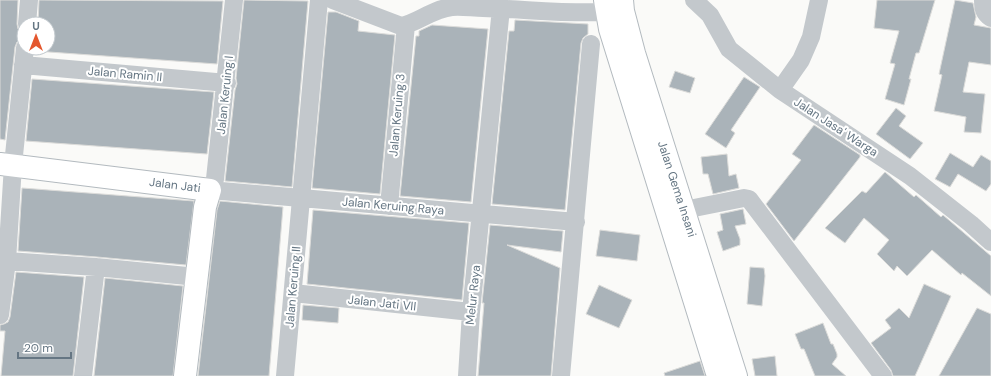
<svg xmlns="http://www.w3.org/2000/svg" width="991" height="376" viewBox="0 0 991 376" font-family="'DM Sans',sans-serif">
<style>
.building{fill:#aab3b9;stroke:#dcdcda}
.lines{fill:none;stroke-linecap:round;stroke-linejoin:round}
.secondary-casing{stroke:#b3babf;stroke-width:24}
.street{stroke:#c3c8cc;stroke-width:18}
.secondary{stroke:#fff;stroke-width:22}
.labels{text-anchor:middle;stroke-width:4;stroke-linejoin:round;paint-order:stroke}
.street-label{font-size:12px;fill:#657683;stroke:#fff}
</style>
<rect width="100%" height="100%" fill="#fafaf8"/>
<path class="building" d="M0,0H18L17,24L18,29L24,34V38L17,42L15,47L5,140L0,139Z
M39,0L223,1L217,64L35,51V48H48V24H38Z
M244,0L308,1L292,187L225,181L235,90L237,84L236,78Z
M877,0H935L919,53H916L909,79H911L904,105L885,99L895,64L890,63L899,31L874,28Z
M955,0L973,3L976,17L974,25L991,28V65L969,62L963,92L985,94L981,133L964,132L966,117L934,111L942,75L939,74Z
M328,12H336L359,21L358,31L395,35L380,194L312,188Z
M515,20L588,24V34L583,38L581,43L565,210L492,204L509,31H514Z
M432,25L488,29L471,202L400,196L416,36H419V31Z
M675,71L695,78L690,93L669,87Z
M744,77L760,87L731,130L735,133L726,148L705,134Z
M32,79L214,92L207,154L26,141Z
M896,108L906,116L899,126L923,143L910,159L876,134Z
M814,125L860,155V157L794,241L766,204L801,160L792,154Z
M950,153L973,167L981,155L991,161V184L986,191L958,174L950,187L935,179Z
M727,154L729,176L736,174L739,188L713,194L708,174H703L701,157Z
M885,172L914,197L916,195L941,217L943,215L991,256V296L962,273L961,275L932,250L907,276L897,266L894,271L877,254L889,240L864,218L845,243L825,228L862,191L866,193Z
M22,188L194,201L186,265L97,257L18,251Z
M220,201L283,207L269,376H198L217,210Z
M743,209L746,224L735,226L740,239V245L723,251L717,232L723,230L720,214Z
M313,210L469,223L462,300L307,284Z
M490,225L563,231L561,252L507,245L560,268L551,376H478L484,303H482Z
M600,230L640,235L637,261L596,256Z
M750,267L764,268L765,276L762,306L747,304Z
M16,272L84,277L73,376H1L5,331H0V325L4,324L8,322L10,317Z
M105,278L183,286L173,376H94Z
M924,284L951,296L915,376H893L891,370L871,343L891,328L885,320L899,308L909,318Z
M599,285L632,300L619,328L586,314Z
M303,305L339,308L338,323L302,320Z
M977,308L991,314V376H939Z
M823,323L831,344H833L837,354V357L832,364L846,376H815L804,349H801L795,334Z
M775,356L777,376H755L752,359Z
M700,361L705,376H665L664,373Z"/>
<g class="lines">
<g class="secondary-casing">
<path id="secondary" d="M605,0L610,29L718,376
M622,0L623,11L634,53L736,376
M0,164L210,190L205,207L185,376"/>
</g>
<path class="street" d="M234,0L215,179L210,190L576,222
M333,0L401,26C418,23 432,9 452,7C462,6 473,8 483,8C524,9 565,14 606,12
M694,0L710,15L729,49L780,90L910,176L971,224L991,242
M983,0C983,9 984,13 991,18
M27,24L29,0
M23,65L227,83
M780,90L801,60L811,37L819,0
M389,206L406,25
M684,210L744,198L749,199L883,376
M7,261L96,267L197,277
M293,293L471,312
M0,315L7,261L13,165L25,48
M83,376L96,267
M285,376L319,0
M467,376L471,312L501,8
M561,376L591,44"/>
<use href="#secondary" class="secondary"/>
</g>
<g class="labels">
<g class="street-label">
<text transform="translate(125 74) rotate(5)" y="4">Jalan Ramin II</text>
<text transform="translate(225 95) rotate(-84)" y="4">Jalan Keruing I</text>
<text transform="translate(397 115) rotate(-85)" y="4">Jalan Keruing 3</text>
<text transform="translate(836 127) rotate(33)" y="4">Jalan Jasa' Warga</text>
<text transform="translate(175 185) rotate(7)" y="4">Jalan Jati</text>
<text transform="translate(677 189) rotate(72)" y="4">Jalan Gema Insani</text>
<text transform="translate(393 206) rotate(5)" y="4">Jalan Keruing Raya</text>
<text transform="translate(293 287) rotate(-85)" y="4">Jalan Keruing II</text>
<text transform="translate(473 295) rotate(-84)" y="4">Melur Raya</text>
<text transform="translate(382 303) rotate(6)" y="4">Jalan Jati VII</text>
</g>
</g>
<g transform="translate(36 36)"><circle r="19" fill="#ffffff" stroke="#c1c8cd"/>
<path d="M0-3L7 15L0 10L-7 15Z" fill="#e4572e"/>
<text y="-6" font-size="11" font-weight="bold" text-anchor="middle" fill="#657683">U</text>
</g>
<path d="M18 352v6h53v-6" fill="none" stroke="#657683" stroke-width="2"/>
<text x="24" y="352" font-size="12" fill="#657683" stroke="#ffffff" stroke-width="3" paint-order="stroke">20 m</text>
</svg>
